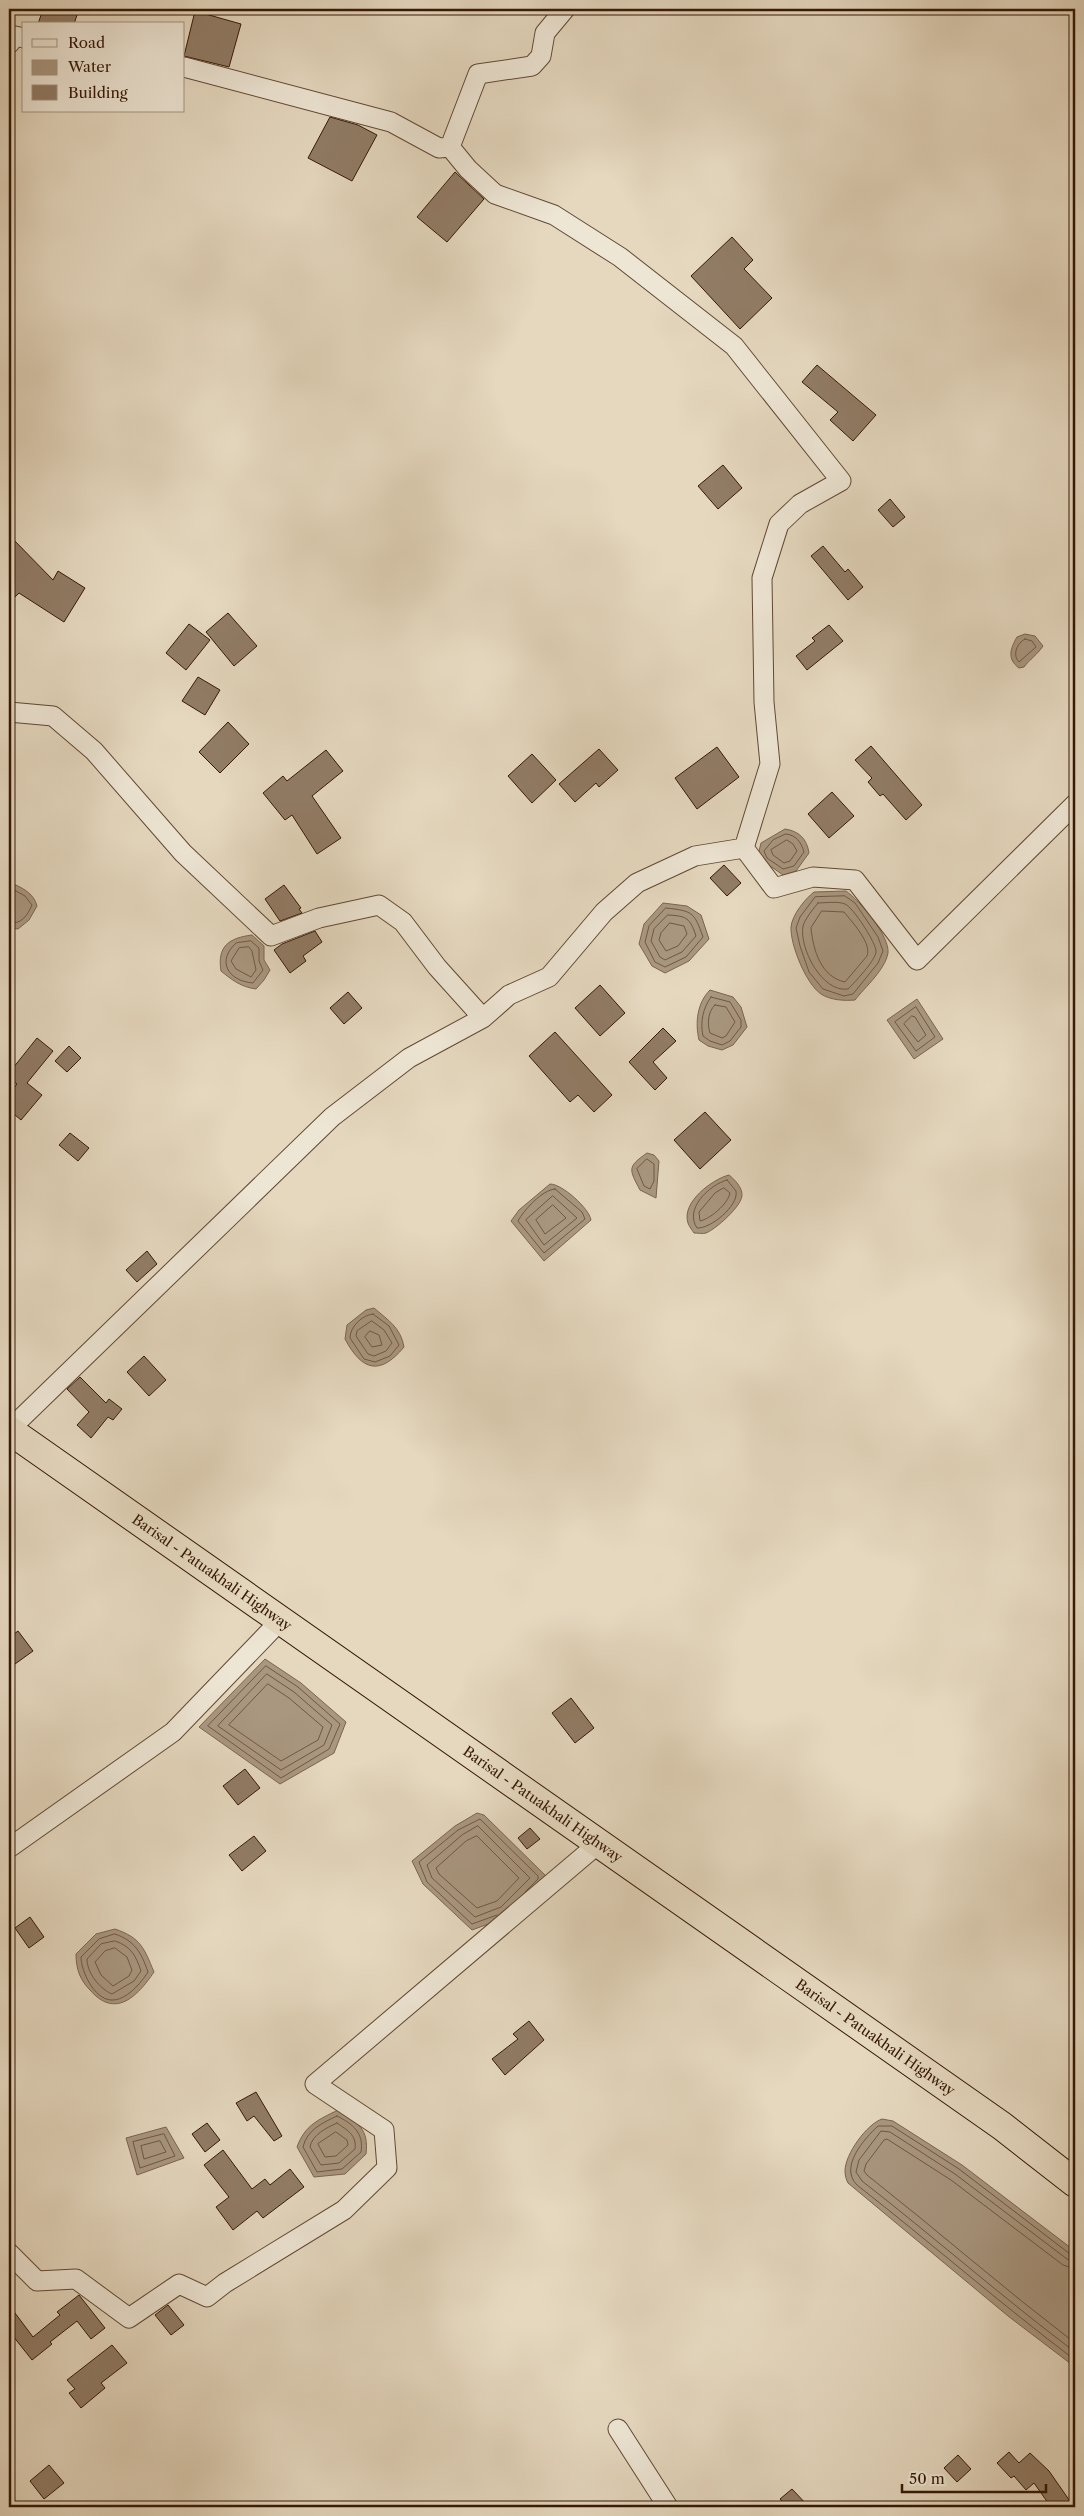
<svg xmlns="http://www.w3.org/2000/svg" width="1084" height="2516" viewBox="0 0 1084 2516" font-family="'Libre Caslon Text',serif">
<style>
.water{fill:#a99780;stroke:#7b644f}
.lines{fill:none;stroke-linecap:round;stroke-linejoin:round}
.shore{stroke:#6f5843;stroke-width:1}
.building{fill:#917c66;stroke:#351806}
.street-casing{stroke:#614834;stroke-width:21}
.highway-casing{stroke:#351806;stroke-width:30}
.street{stroke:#eee6d5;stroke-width:19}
.highway{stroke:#e5d8bf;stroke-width:28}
.labels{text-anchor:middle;stroke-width:4;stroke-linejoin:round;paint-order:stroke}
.street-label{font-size:14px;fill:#351806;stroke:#eee6d5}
</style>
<rect width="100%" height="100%" fill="#e5d8bf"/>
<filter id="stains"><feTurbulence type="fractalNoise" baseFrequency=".004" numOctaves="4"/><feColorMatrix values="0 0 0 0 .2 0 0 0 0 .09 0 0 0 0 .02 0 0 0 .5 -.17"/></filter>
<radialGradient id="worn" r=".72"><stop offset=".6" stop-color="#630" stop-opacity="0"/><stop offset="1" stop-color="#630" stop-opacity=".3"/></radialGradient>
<path class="water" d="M1025,634L1035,636L1043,646C1037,655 1030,659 1024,667L1019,668C1007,659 1010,649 1017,637Z
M785,829C799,831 807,839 809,853L796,871L783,875L763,861L759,851L761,843Z
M9,882C21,887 34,893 37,906L29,920L18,929L9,928Z
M846,891C859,900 890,936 888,953C885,970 865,987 855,1000C844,1001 830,1000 821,994C806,984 790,944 791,927C792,915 805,899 814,892Z
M663,903L687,906L701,915L709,939L689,961L665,973L652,966L639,944L644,924Z
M252,935L264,946V960L270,970L264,980L256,989C241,987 232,980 221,971C217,946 229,938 252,935Z
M710,990L733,997L741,1007L747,1027L733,1045L722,1050L708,1046L699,1040C695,1023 697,1003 710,990Z
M917,999L943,1039L914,1059L887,1020Z
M647,1153L654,1155L659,1161L656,1198L640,1190C629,1169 627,1167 647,1153Z
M729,1175C735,1180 742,1187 742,1195C742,1206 716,1229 706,1233C703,1234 698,1233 694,1233C692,1230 689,1226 688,1223C681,1202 713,1179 729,1175Z
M550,1184C562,1184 589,1208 591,1220L544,1261L511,1221L519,1210Z
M374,1308C388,1320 401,1328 404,1347C380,1376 362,1371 345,1339L347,1325L366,1310Z
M265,1659L301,1683L346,1722L334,1753L280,1784L199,1727Z
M477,1813L484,1815L547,1877L507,1917L472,1930L423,1884L412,1861L455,1826Z
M115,1929C141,1938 144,1948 154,1972C137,1997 115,2019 90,1990C80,1980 76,1969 76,1954L96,1934Z
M338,2110C358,2124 369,2128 366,2154L345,2174L314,2177L297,2147C305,2125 318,2120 338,2110Z
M882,2119L893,2121L962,2165L1075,2251V2367L1008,2316L848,2183C846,2179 845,2175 845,2171C845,2154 867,2124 882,2119Z
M166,2127L184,2158L137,2175L126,2138Z"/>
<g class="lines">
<path class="shore" d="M1025,639L1032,641L1036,647L1019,662C1012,655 1017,643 1025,639Z
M786,834C796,835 801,842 804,852L794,866L783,869L767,858L764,851L773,840Z
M787,840L793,844L797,851L790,861L784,863L773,855L771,850Z
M9,887L25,896L32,905C27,916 22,924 9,923
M845,896L855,903L878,937L883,951L878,963L853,994L844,996L823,989L809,972L800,946L796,928L800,917L815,897Z
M818,903C825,903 838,901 845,904C853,907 877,944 876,952C875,961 855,982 848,989C822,993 799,948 803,926C805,919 813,909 818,903Z
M666,908C693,911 694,912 703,937L686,957L665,967L655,962L645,942L649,926Z
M822,911L844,912C852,922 872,943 867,956L845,982C821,977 813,950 811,928Z
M668,915C687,916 690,918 696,936L682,952L665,960L660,957L651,941L654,929Z
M670,923L684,926L687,934L678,946L666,951L659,940L661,933Z
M251,941L259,948V961L263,970L253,983C228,981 216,961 236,943Z
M249,947L252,951L256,970L251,977L236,969L231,961L239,948Z
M711,997L730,1002L741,1020V1027L730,1041L722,1045L710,1041L703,1036C700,1022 703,1008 711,997Z
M715,1005L726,1007L735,1022L726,1036L722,1038L710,1033C707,1024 708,1011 715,1005Z
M916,1007L935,1037L916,1051L895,1022Z
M912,1016L915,1017L926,1035L918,1042L904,1024Z
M647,1159L654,1164V1181L650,1189L644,1186L637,1169Z
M727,1180L736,1191C739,1206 710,1229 697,1228C684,1209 709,1185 727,1180Z
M724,1188L730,1193C728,1204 710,1219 700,1221L699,1212L715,1193Z
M555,1189L582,1212L585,1219L544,1253L518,1221C524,1210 542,1190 555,1189Z
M553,1196L577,1218L544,1245L526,1220Z
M553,1205L566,1218L545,1234L536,1220Z
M373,1314L389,1326L399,1345L390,1356L375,1362L364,1359L350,1338C350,1327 362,1315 373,1314Z
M372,1321L384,1330L392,1343L386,1351L374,1356L368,1354L356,1336L357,1331Z
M370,1331L379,1335L382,1345L372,1347L365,1337Z
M266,1666L298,1687L340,1724L329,1749L281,1778L208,1726Z
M267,1674L294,1692L332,1725L324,1745L281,1770L218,1726Z
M268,1684L289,1698L323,1727L318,1740L281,1761L229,1725Z
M478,1826L530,1878L501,1907L475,1917L432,1878L427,1865L462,1835Z
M477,1836L519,1878L497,1901L477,1908L439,1874L436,1868L466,1841Z
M497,1915L472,1924L427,1882L419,1862L458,1830L480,1819L538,1876V1879L525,1892
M115,1934C135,1941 141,1952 148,1972C141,1983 126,2001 111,2000C94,1999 81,1971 81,1957L99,1939Z
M115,1941C131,1946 136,1956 141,1971L134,1981L112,1994C100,1989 87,1973 87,1959L101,1944Z
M115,1948L127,1957L132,1970L129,1976L113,1986L101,1975L95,1962L105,1951Z
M337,2116C353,2124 364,2133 361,2152L342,2169L317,2172L303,2147C307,2130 322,2123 337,2116Z
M337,2123C347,2130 357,2135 355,2149L339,2163L321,2165L310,2147C312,2135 326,2128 337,2123Z
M336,2132L347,2140L348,2145L336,2156L325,2157L318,2144Z
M164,2134L175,2156L140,2168L133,2142Z
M160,2141L166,2152L144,2159L141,2146Z
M1075,2255L1070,2254L959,2169L892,2126H878C864,2139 839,2167 857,2185C931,2243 1001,2304 1075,2360
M1075,2261L1067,2259L955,2174L890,2132L881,2131L859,2160L856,2172L862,2181C934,2237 1002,2297 1075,2352
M1075,2269L1063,2265L951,2180L887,2139L884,2140L866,2164L864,2171L867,2175C937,2230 1004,2289 1075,2343"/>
</g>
<path class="building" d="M43,9H79L74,24H38Z
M195,11L241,24L229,67L184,56Z
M330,117L358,125L377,135L352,181L308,158Z
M455,172L484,199L447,242L417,217Z
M732,237L753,260L744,269L772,298L740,329L691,276Z
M817,365L876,415L853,441L830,420L838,412L802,382Z
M723,465L742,488L718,509L698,486Z
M890,499L905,517L893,527L878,510Z
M9,535L53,580L58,571L85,588L64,622L19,593L9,603Z
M823,546L845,572L848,569L863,587L848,600L811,556Z
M228,613L257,646L234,666L206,632Z
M189,624L210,640L186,670L166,653Z
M829,625L843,641L807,670L796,656L815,641L812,638Z
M198,677L220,690L205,715L182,701Z
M228,722L249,744L220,773L199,752Z
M871,746L922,805L906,820L883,794L880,796L868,782L872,778L855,760Z
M717,747L739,777L697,809L675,778Z
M599,749L618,770L599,787L596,783L575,802L559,784Z
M326,750L343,771L312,796L341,838L317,854L292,815L285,820L263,793L283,776L287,781Z
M532,754L556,780L532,803L508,776Z
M832,792L854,816L829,838L808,814Z
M724,865L741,883L727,896L710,878Z
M284,885L301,908L299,909L302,913L280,921L265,899Z
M315,931L322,942L303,956L306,961L290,973L274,950L282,944Z
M600,985L625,1013L600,1036L575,1008Z
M348,992L362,1008L344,1024L330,1008Z
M663,1028L676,1041L653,1062L667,1078L655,1090L629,1062Z
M555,1032L612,1095L594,1112L578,1095L570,1102L529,1056Z
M37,1038L53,1051L27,1083L42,1095L21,1120L9,1110V1094L17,1084L9,1078V1073Z
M69,1046L81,1058L67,1072L55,1061Z
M705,1112L731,1140L700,1169L674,1140Z
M70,1133L89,1148L78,1161L59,1145Z
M147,1251L157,1264L137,1282L126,1270Z
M144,1356L166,1380L149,1396L127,1372Z
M80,1377L106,1403L109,1399L122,1409L113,1420L108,1417L91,1438L77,1425L89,1412L67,1389Z
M18,1631L33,1651L15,1664L9,1655V1638Z
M571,1698L594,1728L575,1743L552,1713Z
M245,1769L260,1788L238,1805L223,1786Z
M530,1828L540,1839L527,1849L518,1838Z
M254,1836L266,1851L242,1871L229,1855Z
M30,1917L44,1937L29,1948L15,1928Z
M529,2021L544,2040L505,2075L492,2059L518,2039L513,2034Z
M256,2092L282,2136L274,2141L254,2116L247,2121L236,2103Z
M207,2123L220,2140L205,2152L192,2134Z
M223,2150L252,2189L265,2179L270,2185L290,2169L304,2187L263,2218L257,2211L233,2230L216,2207L229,2197L204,2165Z
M79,2295L105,2328L91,2339L77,2321L50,2342L52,2344L32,2360L9,2331V2305L33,2337L60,2315L57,2312Z
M168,2305L184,2325L171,2335L155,2315Z
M112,2345L127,2363L101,2383L105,2388L81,2408L69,2393L75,2389L67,2380Z
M1009,2452L1019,2463L1030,2453L1049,2471L1074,2507H1051L1034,2483L1026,2490L1014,2476L1011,2478L997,2463Z
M958,2455L971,2469L957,2482L944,2468Z
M49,2465L64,2483L44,2499L30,2481Z
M792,2489L809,2507H787L780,2499Z"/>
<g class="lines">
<g class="street-casing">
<path id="street" d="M9,44L15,36L24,38
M184,67L391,122L439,148L450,147L478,74L532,66L541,56L545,33L565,9
M450,147L468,169L495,194L554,215L620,257L734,346L841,481L800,504L779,524L762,578L764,702L770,764L744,848
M9,712L53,716L94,751L183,853L271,936L319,918L379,905L403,922L437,967L483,1018
M9,1430L332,1117L409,1058L483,1018L509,995L549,977L604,912L637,883L695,856L744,848L774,888L813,877L855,880L917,960L1075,804
M9,1848L173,1732L280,1621
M9,2253L37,2281L76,2279L129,2318L179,2284L207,2297L225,2283L344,2210L387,2168L384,2130L315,2084L598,1844
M618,2429L668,2507"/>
</g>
<g class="highway-casing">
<g id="highway">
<path id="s1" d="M9,1430L1002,2126L1075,2183"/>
</g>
</g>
<use href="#street" class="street"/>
<use href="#highway" class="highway"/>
</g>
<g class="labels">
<g class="street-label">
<text dy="5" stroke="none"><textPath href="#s1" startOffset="248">Barisal - Patuakhali Highway</textPath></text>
<text dy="5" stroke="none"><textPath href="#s1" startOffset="652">Barisal - Patuakhali Highway</textPath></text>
<text dy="5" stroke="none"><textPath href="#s1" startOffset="1058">Barisal - Patuakhali Highway</textPath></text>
</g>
</g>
<rect width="1084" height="2516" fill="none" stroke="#e5d8bf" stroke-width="30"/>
<rect x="10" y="10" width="1064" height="2496" fill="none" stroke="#351806" stroke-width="2.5"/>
<rect x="15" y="15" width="1054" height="2486" fill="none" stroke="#351806"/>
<rect x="22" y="22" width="162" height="90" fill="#eee6d5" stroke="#a49482"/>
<rect x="32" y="39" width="25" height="8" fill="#eee6d5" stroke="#a49482"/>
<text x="68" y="48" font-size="15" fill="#351806">Road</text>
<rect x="32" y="60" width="25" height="15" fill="#a99780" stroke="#a49482"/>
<text x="68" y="72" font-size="15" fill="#351806">Water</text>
<rect x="32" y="85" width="25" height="15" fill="#917c66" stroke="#a49482"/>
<text x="68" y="98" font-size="15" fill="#351806">Building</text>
<path d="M902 2484v8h144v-8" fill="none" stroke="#351806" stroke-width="2.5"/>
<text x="909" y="2484" font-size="15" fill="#351806" stroke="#eee6d5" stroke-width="4" paint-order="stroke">50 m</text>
<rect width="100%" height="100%" filter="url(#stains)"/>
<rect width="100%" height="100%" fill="url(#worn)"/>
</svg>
